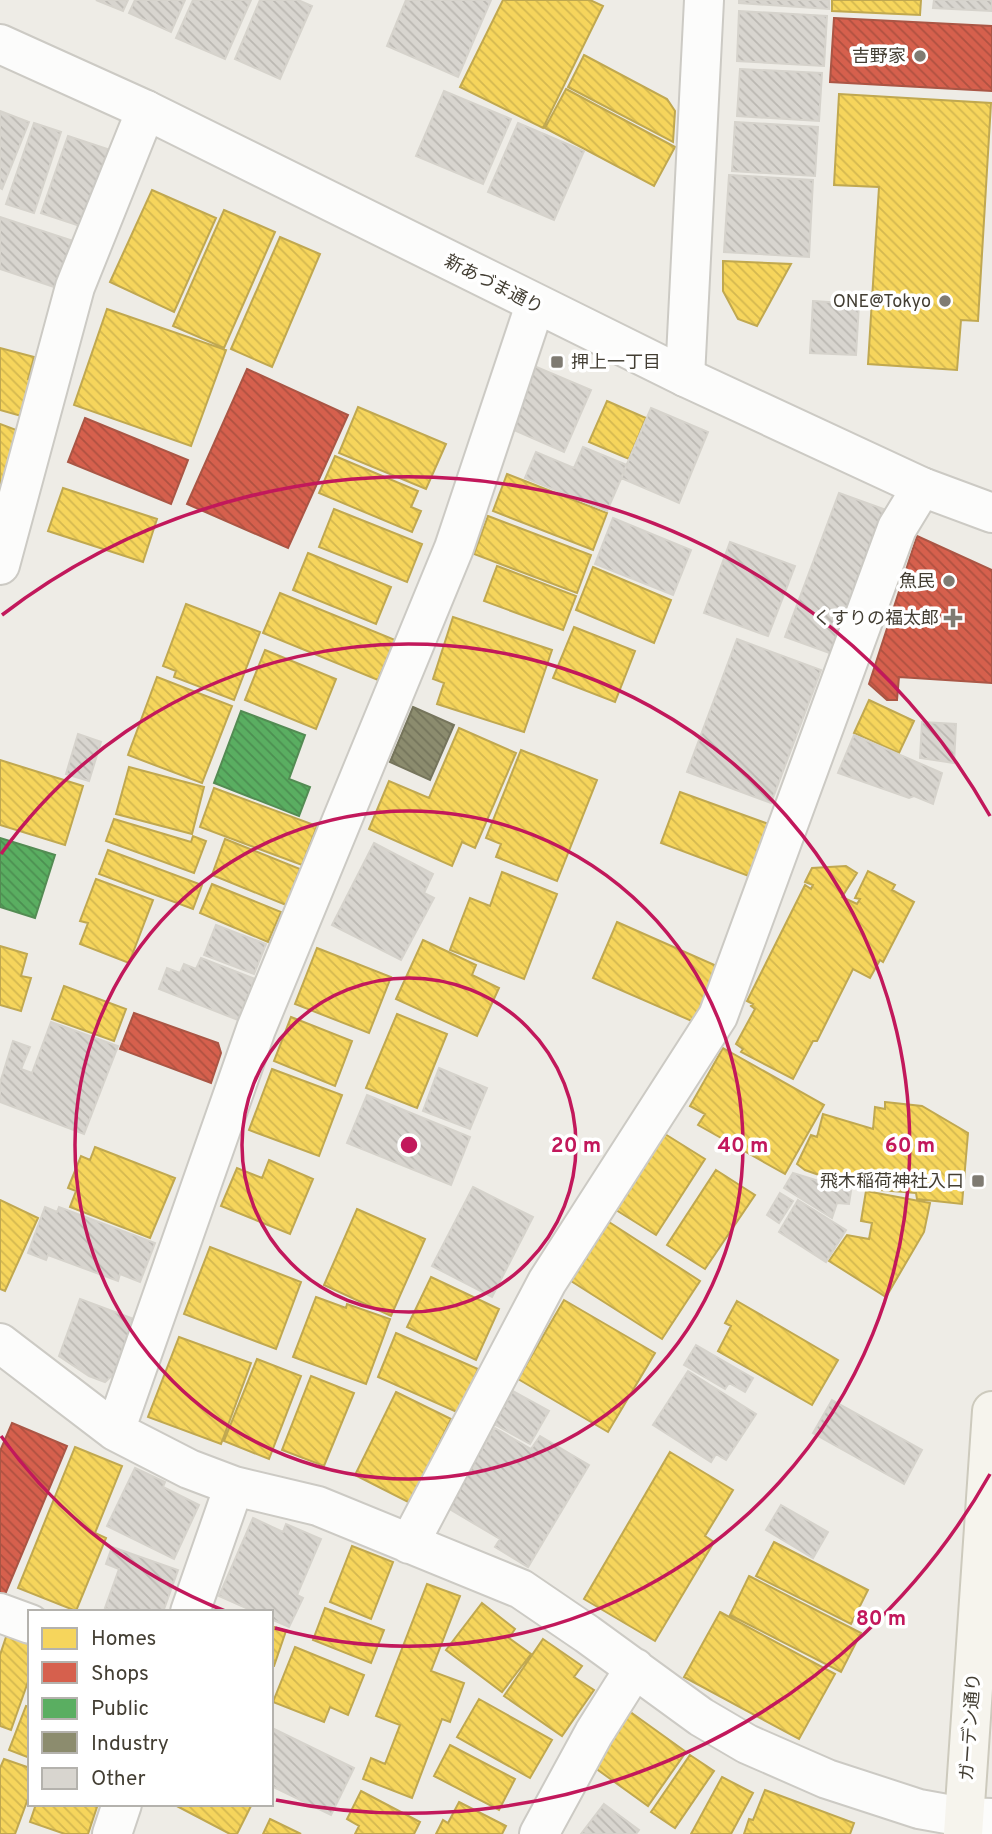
<svg xmlns="http://www.w3.org/2000/svg" width="992" height="1834" viewBox="0 0 992 1834" font-family="Overpass,'Noto Sans JP',sans-serif">
<style>
.homes{fill:url(#homes-back-hatch);stroke:#c0a850;stroke-width:2}
.shops{fill:url(#shops-back-hatch);stroke:#aa5645;stroke-width:2}
.public{fill:url(#public-back-hatch);stroke:#538c53;stroke-width:2}
.industry{fill:url(#industry-back-hatch);stroke:#76755c;stroke-width:2}
.building{fill:url(#building-back-hatch);stroke:#d6d3cc;stroke-width:2}
.lines{fill:none;stroke-linecap:round;stroke-linejoin:round}
.minor-casing{stroke:#cccac4;stroke-width:42}
.tertiary-casing{stroke:#cccac4;stroke-width:42}
.secondary-casing{stroke:#cdcabd;stroke-width:42}
.minor{stroke:#fcfcfb;stroke-width:38}
.tertiary{stroke:#fcfcfb;stroke-width:38}
.secondary{stroke:#f6f4ed;stroke-width:38}
.ring{fill:none;stroke:#c2185b;stroke-width:3.5}
.poi-dot{fill:#7f7b72;stroke:#fff;stroke-width:2.5}
.labels{text-anchor:middle;stroke-width:7;stroke-linejoin:round;paint-order:stroke}
.poi-label{font-size:18px;fill:#433e33;stroke:#fff;text-anchor:end}
.street-label{font-size:18px;fill:#433e33;stroke:#fff}
.centre{fill:#c2185b;stroke:#fff;stroke-width:3.5}
.ring-label{font-size:21px;text-anchor:middle;font-weight:bold;fill:#c2185b;stroke:#fff;stroke-width:7;stroke-linejoin:round;paint-order:stroke}
</style>
<defs>
<pattern id="homes-back-hatch" width="6" height="6" patternUnits="userSpaceOnUse" patternTransform="scale(1.75)"><rect width="6" height="6" fill="#f6d55c"/><path d="M-1 5l2 2M0 0l6 6M5-1l2 2" fill="none" stroke="#d4b850"/></pattern>
<pattern id="shops-back-hatch" width="6" height="6" patternUnits="userSpaceOnUse" patternTransform="scale(1.75)"><rect width="6" height="6" fill="#d6604d"/><path d="M-1 5l2 2M0 0l6 6M5-1l2 2" fill="none" stroke="#af5141"/></pattern>
<pattern id="public-back-hatch" width="6" height="6" patternUnits="userSpaceOnUse" patternTransform="scale(1.75)"><rect width="6" height="6" fill="#5aae61"/><path d="M-1 5l2 2M0 0l6 6M5-1l2 2" fill="none" stroke="#4c8f51"/></pattern>
<pattern id="industry-back-hatch" width="6" height="6" patternUnits="userSpaceOnUse" patternTransform="scale(1.75)"><rect width="6" height="6" fill="#8c8c6e"/><path d="M-1 5l2 2M0 0l6 6M5-1l2 2" fill="none" stroke="#74745b"/></pattern>
<pattern id="building-back-hatch" width="6" height="6" patternUnits="userSpaceOnUse" patternTransform="scale(1.75)"><rect width="6" height="6" fill="#d8d5cf"/><path d="M-1 5l2 2M0 0l6 6M5-1l2 2" fill="none" stroke="#bbb8b2"/></pattern>
</defs>
<rect width="100%" height="100%" fill="#eeece6"/>
<path class="homes" d="M503,0H590L603,6L543,128L460,87Z
M832,0H921L920,15L832,11Z
M584,55L667,99L675,111L673,142L568,87Z
M566,89L675,147L654,186L545,128Z
M839,94L991,103L978,321L961,320L957,370L868,364L879,187L834,185Z
M152,190L216,218L174,312L110,282Z
M224,210L275,232L224,348L173,326Z
M280,237L320,254L272,367L231,349Z
M723,261L791,264L757,326L738,319L723,291Z
M107,309L226,350L191,446L74,405Z
M0,348L34,357L28,379L41,383L32,419L0,410Z
M607,401L646,418L629,459L589,442Z
M358,407L446,444L426,489L339,453Z
M0,424L27,434L7,493L0,491Z
M335,456L418,491L411,507L421,511L412,532L319,493Z
M507,474L607,513L593,550L493,511Z
M63,488L157,519L143,562L48,531Z
M334,509L422,544L407,582L319,547Z
M488,516L591,555L577,593L474,554Z
M308,553L391,587L376,624L293,590Z
M497,566L576,596L563,630L484,601Z
M593,567L671,600L654,643L576,610Z
M280,593L395,640L378,680L263,633Z
M186,604L260,632L234,700L174,677L176,671L163,666Z
M453,617L552,650L524,732L437,704L444,683L433,679Z
M574,627L635,651L615,702L553,678Z
M265,650L336,679L316,729L245,700Z
M157,677L232,706L202,783L128,755Z
M869,700L914,721L899,753L854,733Z
M459,728L516,753L475,848L462,842L452,866L369,829L389,781L429,798Z
M521,750L597,780L557,881L496,857L501,844L486,838Z
M0,760L83,786L65,845L0,825Z
M129,767L204,787L192,834L116,814Z
M214,788L317,826L302,865L200,827Z
M680,792L774,826L754,878L661,843Z
M114,819L191,842L193,836L206,841L194,873L106,841Z
M225,839L300,869L286,905L212,875Z
M108,850L202,885L193,909L99,874Z
M846,866L857,873L842,897L857,904L860,899L855,898L868,871L895,885L892,890L914,902L883,962L880,960L870,978L853,969L817,1041H813L793,1079L741,1052L743,1049L736,1044L755,1009L751,1006L753,1004L747,1001L805,885L811,889L813,885L805,882L812,868Z
M502,872L557,894L524,979L450,950L470,898L490,906Z
M96,879L153,900L129,963L80,944L88,923L80,921Z
M212,884L281,912L268,942L200,913Z
M617,922L719,967L694,1022L593,978Z
M423,940L476,965L472,975L499,988L477,1036L396,999Z
M0,946L27,954L21,976L31,978L21,1011L0,1005Z
M317,948L391,977L369,1033L295,1004Z
M64,986L126,1009L114,1041L52,1019Z
M397,1014L447,1034L417,1108L366,1088Z
M291,1017L352,1041L335,1086L274,1061Z
M723,1048L824,1105L785,1174L698,1125L705,1114L690,1106Z
M272,1069L342,1095L319,1156L249,1130Z
M885,1102L922,1106L968,1133L962,1204L917,1199L916,1193L856,1188L805,1170L797,1164L811,1135L817,1137L823,1114L873,1129L875,1107L885,1109Z
M665,1134L705,1159L656,1235L616,1210Z
M95,1147L175,1178L150,1238L70,1207L76,1191L68,1188L81,1156L90,1160Z
M269,1160L313,1179L290,1234L221,1206L237,1168L262,1178Z
M716,1170L755,1195L705,1269L667,1245Z
M866,1191L930,1203L924,1232L886,1297L829,1261L847,1235L869,1239L872,1223L861,1221Z
M0,1200L38,1218L5,1291L0,1289Z
M357,1209L425,1239L391,1316L324,1285Z
M609,1222L700,1281L662,1339L571,1281Z
M210,1247L301,1282L276,1349L184,1314Z
M431,1277L499,1309L476,1360L407,1327Z
M316,1297L346,1308L347,1304L390,1319L366,1384L293,1357Z
M564,1300L655,1353L608,1432L518,1379Z
M737,1301L838,1360L812,1405L718,1351L731,1326L725,1323Z
M396,1333L478,1369L459,1413L378,1377Z
M179,1337L251,1363L221,1444L148,1417Z
M257,1359L301,1376L269,1459L224,1441Z
M311,1376L354,1393L324,1466L282,1450Z
M396,1392L451,1419L410,1503L355,1475Z
M75,1447L122,1466L95,1533L106,1538L76,1611L18,1588Z
M670,1452L733,1490L705,1536L714,1542L655,1641L584,1599Z
M774,1542L868,1590L851,1624L756,1576Z
M352,1546L393,1562L371,1619L330,1602Z
M749,1576L861,1633L841,1672L730,1615Z
M427,1584L460,1596L431,1671L464,1683L450,1722L442,1719L412,1798L363,1779L371,1758L385,1764L400,1725L376,1716Z
M482,1603L515,1629L509,1638L531,1654L502,1692L446,1650Z
M325,1608L384,1630L371,1663L313,1640Z
M720,1612L835,1674L799,1739L684,1677Z
M271,1626L286,1631L274,1666H271Z
M8,1631L30,1638V1676L11,1730L0,1726V1655Z
M543,1639L582,1666L574,1677L594,1690L562,1736L504,1696Z
M295,1647L364,1675L348,1715L330,1707L324,1722L273,1702Z
M479,1699L552,1740L530,1778L457,1737Z
M26,1706L30,1707V1758L9,1750Z
M629,1711L686,1752L648,1806L591,1765Z
M450,1745L515,1779L499,1810L434,1776Z
M690,1755L714,1771L675,1828L651,1812Z
M4,1759L30,1768V1793L15,1834H0V1768Z
M722,1777L753,1793L731,1834H691Z
M765,1790L854,1823L850,1834H744L749,1819L753,1820Z
M361,1791L420,1822L414,1834H355L359,1826L347,1819Z
M459,1802L506,1826L502,1834H436L443,1820L448,1823Z
M36,1804H98L88,1834H65L30,1822Z
M173,1804H252L237,1834H230Z
M270,1819L301,1834H263Z"/>
<path class="shops" d="M834,18L992,26V91L830,82Z
M247,369L348,415L288,548L187,504Z
M85,418L188,460L171,504L68,462Z
M917,536L992,570V683L899,677L897,700H887L869,684Z
M134,1013L218,1043L221,1053L211,1083L120,1049Z
M12,1423L67,1446L4,1597L0,1595V1451Z"/>
<path class="public" d="M241,711L305,735L289,779L310,787L299,816L214,783Z
M0,838L55,855L35,918L0,907Z"/>
<path class="industry" d="M413,707L454,725L430,780L390,762Z"/>
<path class="building" d="M96,0H128L123,11Z
M135,0H185L171,32L129,13Z
M193,0H251L225,59L176,38Z
M260,0H298L312,6L280,79L235,59Z
M406,0H491L458,77L387,46Z
M739,0H829V9L739,3Z
M934,0H992V11L933,8Z
M739,11L827,16L824,66L737,61Z
M740,69L822,73L819,121L737,116Z
M444,91L511,119L483,184L416,156Z
M0,111L29,122L2,189L0,188Z
M735,122L818,127L815,176L732,171Z
M34,123L61,132L34,213L6,204Z
M518,123L584,151L554,220L488,192Z
M68,136L110,150L83,227L41,213Z
M729,175L813,180L809,257L724,252Z
M0,217L79,243L63,290L0,269Z
M813,301L859,304L856,355L810,353Z
M534,366L591,390L564,452L507,427Z
M651,408L708,432L679,503L621,478Z
M583,447L627,465L607,511L525,478L536,452L574,468Z
M839,493L889,511L835,655L785,637Z
M613,518L691,550L673,595L595,564Z
M730,542L795,566L768,636L704,613Z
M737,639L821,670L771,803L687,772Z
M922,722L956,724L954,763L920,758Z
M78,734L101,742L89,781L66,774Z
M854,735L942,773L933,804L914,796L909,798L838,773Z
M374,843L433,874L424,893L434,898L401,960L332,925Z
M216,925L266,944L254,974L204,955Z
M201,958L255,979L238,1020L159,989L167,968L180,973L184,964L196,969Z
M51,1022L118,1046L84,1134L0,1102V1083L13,1041L30,1047L21,1069L32,1073Z
M439,1068L487,1088L470,1129L423,1111Z
M367,1095L470,1137L451,1185L347,1143Z
M793,1173L851,1191L849,1204L837,1203L832,1218L784,1188Z
M473,1187L533,1217L492,1297L432,1266Z
M780,1193L793,1201L779,1223L767,1215Z
M798,1200L846,1230L826,1262L779,1232Z
M45,1207L57,1212L59,1207L155,1243L140,1282L120,1274L118,1281L48,1255L46,1260L28,1253Z
M80,1299L134,1319L113,1375L105,1382L89,1376L59,1356Z
M696,1345L753,1378L745,1392L729,1383L725,1389L684,1365Z
M688,1371L756,1414L726,1460L716,1454L711,1462L653,1425Z
M513,1391L549,1411L530,1444L494,1424Z
M832,1400L922,1450L904,1484L813,1433Z
M495,1428L531,1449L540,1436L589,1465L528,1567L495,1547L500,1539L446,1507Z
M135,1468L165,1482L163,1487L199,1505L174,1559L107,1526Z
M781,1505L828,1532L813,1558L766,1530Z
M253,1518L283,1532L286,1524L321,1539L297,1595L303,1598L289,1627L271,1619V1612H255L219,1596Z
M112,1547L178,1570L163,1612H115L105,1608L119,1569L106,1564Z
M272,1728L354,1768L331,1815L271,1786Z
M604,1804L639,1830L636,1834H581Z"/>
<g class="lines">
<g class="minor-casing">
<path id="minor" d="M685,377L704,0
M0,565L75,287L146,110
M0,1343L115,1431L189,1469L234,1486L318,1506L521,1589L587,1634L701,1717L747,1744L827,1779L919,1809L963,1817L992,1818
M115,1431L256,1029L454,548L535,305
M409,1544L547,1282L718,1016L897,528L922,487
M190,1612L234,1486
M0,1613L30,1624
M112,1834L122,1804
M539,1834L594,1733L635,1668"/>
</g>
<g class="tertiary-casing">
<path id="tertiary" d="M0,44L146,110L685,377L922,487L992,513"/>
</g>
<g class="secondary-casing">
<path id="secondary" d="M963,1834L992,1411"/>
</g>
<use href="#minor" class="minor"/>
<use href="#tertiary" class="tertiary"/>
<use href="#secondary" class="secondary"/>
</g>
<g class="ring">
<circle cx="409" cy="1145" r="167"/>
<circle cx="409" cy="1145" r="334"/>
<path d="M225 1611A501 501 0 0 1 1 1436M1 854A501 501 0 1 1 275 1628"/>
<path d="M990 1474A668 668 0 0 1 276 1800M2 615A668 668 0 0 1 990 816"/>
</g>
<g class="poi-dot">
<circle cx="920" cy="56" r="7"/>
<circle cx="945" cy="301" r="7"/>
<rect x="550" y="355" width="14" height="14" rx="3.5"/>
<circle cx="949" cy="581" r="7"/>
<path d="M949.5 607.5h7v7h7v7h-7v7h-7v-7h-7v-7h7z"/>
<rect x="971" y="1174" width="14" height="14" rx="3.5"/>
</g>
<g class="labels">
<g class="poi-label">
<text x="906" y="62">吉野家</text>
<text x="931" y="307">ONE@Tokyo</text>
<text x="571" y="368" text-anchor="start">押上一丁目</text>
<text x="935" y="587">魚民</text>
<text x="939" y="624">くすりの福太郎</text>
<text x="964" y="1187">飛木稲荷神社入口</text>
</g>
<g class="street-label">
<text transform="translate(494 284) rotate(27)" y="6">新あづま通り</text>
<text transform="translate(970 1727) rotate(-86)" y="6">ガーデン通り</text>
</g>
</g>
<circle cx="409" cy="1145" r="10" class="centre"/>
<g class="ring-label">
<text x="576" y="1152">20 m</text>
<text x="743" y="1152">40 m</text>
<text x="910" y="1152">60 m</text>
<text x="881" y="1625">80 m</text>
</g>
<rect x="28" y="1610" width="245" height="196" fill="#ffffff" stroke="#b4b2ad" stroke-width="2"/>
<rect x="42" y="1628" width="35" height="21" fill="#f6d55c" stroke="#b4b2ad" stroke-width="2"/>
<text x="91" y="1645" font-size="21" fill="#433e33">Homes</text>
<rect x="42" y="1662" width="35" height="21" fill="#d6604d" stroke="#b4b2ad" stroke-width="2"/>
<text x="91" y="1680" font-size="21" fill="#433e33">Shops</text>
<rect x="42" y="1698" width="35" height="21" fill="#5aae61" stroke="#b4b2ad" stroke-width="2"/>
<text x="91" y="1715" font-size="21" fill="#433e33">Public</text>
<rect x="42" y="1732" width="35" height="21" fill="#8c8c6e" stroke="#b4b2ad" stroke-width="2"/>
<text x="91" y="1750" font-size="21" fill="#433e33">Industry</text>
<rect x="42" y="1768" width="35" height="21" fill="#d8d5cf" stroke="#b4b2ad" stroke-width="2"/>
<text x="91" y="1785" font-size="21" fill="#433e33">Other</text>
</svg>
